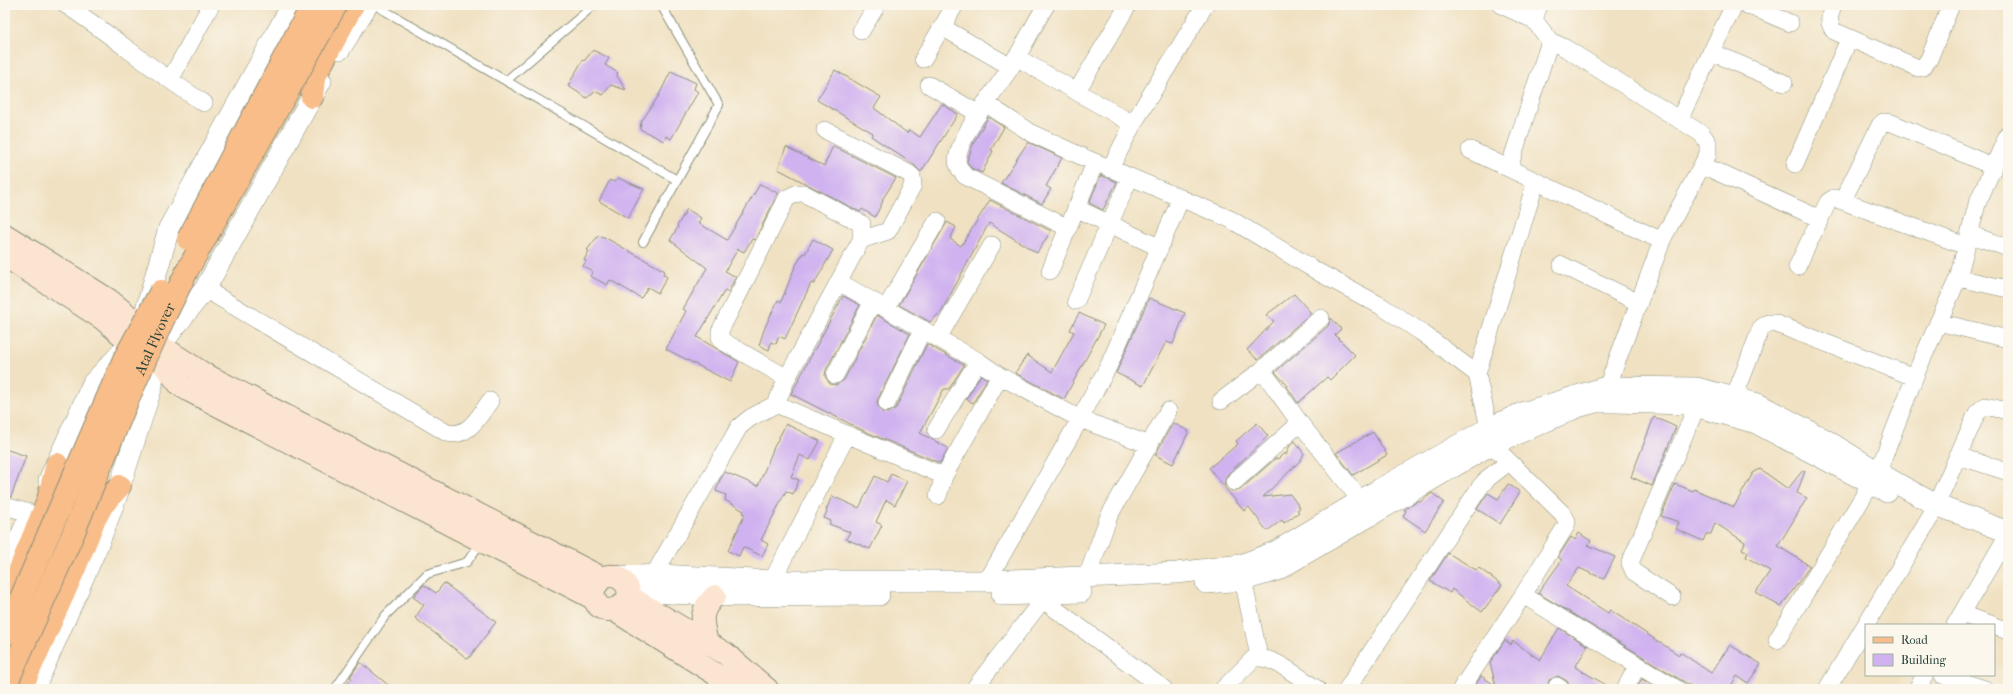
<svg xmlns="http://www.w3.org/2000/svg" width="2013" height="694" viewBox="0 0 2013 694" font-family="'IM FELL French Canon',serif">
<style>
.building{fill:#d0b2f0}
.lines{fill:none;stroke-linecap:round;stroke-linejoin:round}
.service-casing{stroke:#888f7b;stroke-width:10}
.minor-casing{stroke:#888f7b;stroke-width:18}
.tertiary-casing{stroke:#888f7b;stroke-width:22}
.secondary-casing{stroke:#888f7b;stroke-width:24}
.primary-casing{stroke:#888f7b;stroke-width:24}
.service{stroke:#fff;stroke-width:8}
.minor{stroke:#fff;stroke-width:17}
.tertiary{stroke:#fff;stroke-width:21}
.secondary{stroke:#fce5d0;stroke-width:22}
.primary{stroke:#f8bd89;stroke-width:22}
.primary-bridge-casing{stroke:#888f7b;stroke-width:24;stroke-linecap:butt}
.primary-bridge{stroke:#f8bd89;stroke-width:22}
.labels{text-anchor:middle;stroke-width:4;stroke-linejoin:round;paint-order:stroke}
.street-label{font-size:15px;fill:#1f3d34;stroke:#fbf7ec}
</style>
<rect width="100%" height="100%" fill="#fbf7ec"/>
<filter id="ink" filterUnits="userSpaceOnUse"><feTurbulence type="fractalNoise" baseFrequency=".025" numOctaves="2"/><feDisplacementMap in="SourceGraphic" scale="8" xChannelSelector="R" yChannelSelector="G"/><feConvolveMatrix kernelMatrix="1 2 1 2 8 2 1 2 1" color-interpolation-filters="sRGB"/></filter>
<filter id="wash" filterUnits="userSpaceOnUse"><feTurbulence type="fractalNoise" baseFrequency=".012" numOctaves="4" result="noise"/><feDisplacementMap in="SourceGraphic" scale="16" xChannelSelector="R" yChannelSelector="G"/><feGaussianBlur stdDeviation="0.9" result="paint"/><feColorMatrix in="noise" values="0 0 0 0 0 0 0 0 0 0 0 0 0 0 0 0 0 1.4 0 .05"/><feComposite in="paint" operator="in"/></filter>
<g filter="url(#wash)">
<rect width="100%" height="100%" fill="#f0e1c2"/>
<g id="blocks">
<path class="building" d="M593,50L609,58L605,65L618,73L617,76L626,90L611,85L603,95L595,91L587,98L568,86L582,61L585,60Z
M835,70L881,97L874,108L907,133L909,130L920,137L942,104L958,114L921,172L914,165L871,136L873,133L817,100Z
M671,71L696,83L694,89L698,92L671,139L666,136L664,141L640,129L641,122L658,97Z
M988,117L1004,127L991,150L993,151L982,173L971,168L967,161L974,142Z
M1028,142L1062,158L1046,186L1051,189L1042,204L1001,183Z
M833,146L896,178L882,200L883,201L875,217L862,209L860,212L778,169L786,147L824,166Z
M1101,175L1117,182L1103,210L1089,203Z
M618,178L644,189L628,218L599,201L610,180L614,182Z
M760,184L778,193L755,240L752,239L744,252L738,249L725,271L736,277L728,292L725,290L697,337L739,362L730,382L666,349L686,311L683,309L707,268L670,240L678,227L677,226L687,209L701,218L698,223L727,240Z
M990,200L1051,231L1037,253L989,223L941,312L930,322L899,305L947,222L956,227L950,239L961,246Z
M598,236L604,237L665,271L663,274L667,277L658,293L648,287L641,298L610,280L607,285L590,276L593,272L583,266L586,261L584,260L589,251L587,250Z
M813,239L833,250L814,284L811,283L785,339L779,336L776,344L771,342L769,350L759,345L765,327L778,300L781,302L794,269L803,253L805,254Z
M1294,294L1311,313L1258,360L1247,350L1274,321L1266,315Z
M843,296L860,305L826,370L825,376L830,384L836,385L844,380L877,315L910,334L878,399L877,404L882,412L888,413L896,408L927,344L964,365L949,389H944L920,433L948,448L940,463L864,431L791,394Z
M1149,298L1185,313L1173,344L1166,342L1143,386L1116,373Z
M1079,313L1104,325L1064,399L1015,373L1027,355L1052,372L1074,332L1070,330Z
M1331,318L1341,329L1335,335L1355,355L1330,380L1327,377L1298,403L1287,387L1288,386L1275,372L1328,326Z
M981,375L987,379L973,403L966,399Z
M1654,417L1676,427L1652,486L1631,477Z
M1173,423L1189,431L1173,464L1155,455Z
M1257,423L1268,436L1227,475L1224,484L1231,491L1240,490L1276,458L1278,459L1284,453L1286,455L1290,445L1295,441L1304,454L1300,461L1263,497L1290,494L1300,508L1297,510L1299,512L1284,523L1282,520L1267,531L1249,507L1244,511L1209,468L1238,444L1236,441Z
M786,424L820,441L810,460L800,455L791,477L799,480L793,494L786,491L761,540L768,544L762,556L743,547L739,556L728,551L745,514L742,513L744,511L725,500L726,495L716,491L720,480L725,472L758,486L774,447Z
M1373,432L1387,455L1353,475L1336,453Z
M5,449L26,456L11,497L5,496Z
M1760,469L1788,489L1803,470L1805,471L1797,493L1807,498L1778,546L1810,566L1781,607L1756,592L1770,571L1746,557L1748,552L1742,549L1745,542L1715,523L1711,534H1706L1703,541L1676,529L1679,522L1661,516L1675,484L1693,491L1694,489L1734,507L1753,473Z
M891,474L907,481L895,505L886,500L876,522L882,525L870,549L846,539L850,532L829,524L831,521L824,518L827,511L826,510L832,496L859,508L875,476L887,482Z
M1508,484L1520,492L1500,524L1477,509L1488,493L1498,499Z
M1432,493L1444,502L1425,531L1403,516L1406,511L1404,510L1418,501L1420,502Z
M1579,533L1591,541L1588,545L1615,557L1604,579L1579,568L1566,586L1608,613L1610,610L1679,655L1680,652L1711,673L1730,645L1761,664L1748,683L1737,676L1729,689H1696L1538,593L1562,560L1558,557L1571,537L1575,540Z
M1448,553L1476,570L1479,568L1502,585L1482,612L1452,589L1450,593L1430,581Z
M444,583L496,622L468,659L415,618L424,605L413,597L419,590L424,585L436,593Z
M1559,628L1588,646L1575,667L1613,689H1571L1567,681L1558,676L1549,680L1548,689H1473L1481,676L1496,686L1490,663L1505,640L1511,645L1513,641L1540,660Z
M360,662L393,689H343L352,678L350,677Z
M1642,679L1658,689H1638L1637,688Z"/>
</g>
</g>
<g filter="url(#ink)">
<use href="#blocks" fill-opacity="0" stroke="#888f7b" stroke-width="1"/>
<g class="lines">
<g class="service-casing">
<path id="service" d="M375,5L677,180
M507,80L594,5
M643,242L719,105L661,5
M335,689L385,616L427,574L467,562L481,542"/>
</g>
<g class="minor-casing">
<path id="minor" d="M66,5C113,36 156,73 204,103
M1046,5C1034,25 1023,47 1011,67C996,90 960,133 957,160C957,166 961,171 965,176L1068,228
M1501,5L1534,20
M1539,5L1534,20L1550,41L1565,48L1702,134L1708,143V154L1663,238L1603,398
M1747,5L1790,23
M1833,5C1830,15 1827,22 1834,31L1918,68L1923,67L1929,59L1951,5
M942,27L1011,67
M861,31L877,5
M1711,52L1784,83
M1016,57L1133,124
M923,59L955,5
M170,80L211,5
M929,85L979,114
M1077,91L1128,5
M985,103L1031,133L1083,157L1230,219L1320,273L1381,306L1421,332L1477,374L1489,428
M1679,120L1734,5
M825,130L908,173L912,176L913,185L888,231L861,240
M1470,150L1662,241
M1795,164L1849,39
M1702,165L1820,219
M1509,168L1550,41
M1110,169L1133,124L1205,5
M798,193H803L862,224L861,240L787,378L724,342L720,337V331L787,198Z
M1843,200L1880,125L1883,122L1892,123L1994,167
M1076,208L1160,248
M1969,234L2008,248
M1562,265L1639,303
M1797,267L1828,202L1834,198L1966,246
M1050,271L1095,163
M1958,278L2008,289
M839,282L978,361L1000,376
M205,289L447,433C469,438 479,416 490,401
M1076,301L1130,177
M886,308L937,221
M1938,322L2008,339
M938,338L992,245
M1262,370L1300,423L1361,501
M1477,374L1536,181
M835,375L873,301
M787,378L776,404L944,476
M1734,398L1761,328L1768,323H1774L1914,377
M1221,401L1262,370L1321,318
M887,403L923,329
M936,430L978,361
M1958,456L2008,472
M1234,482L1300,423
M938,496L944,476L1000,376L1080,419L1150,445
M5,506L29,513L5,567
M1241,569L1259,657
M1087,577L1109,516L1168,411
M772,581L847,435
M987,581L1080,419L1109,365L1181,198
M648,585L739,427L750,418L776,404
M1523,595L1677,689
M1672,597L1634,572L1630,563L1701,396
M1043,600L1164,689
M1962,614L1993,625
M1955,625L2003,543
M1994,626L2008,631
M1777,640L1878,472L1917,371L1958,278L1977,204L2008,134
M1942,675L1985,689
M1557,686L1561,689
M974,689L1047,594
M1223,689L1253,659C1271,653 1301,679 1317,689
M1347,689L1480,487L1488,478L1509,462
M1461,689L1523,595L1566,526L1567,521L1562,513L1492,445
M1625,689L1638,665
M1827,689L1931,516L1977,413L1985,406L2008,411
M1917,689L1925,675"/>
</g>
<g class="tertiary-casing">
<path id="tertiary" d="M340,49L367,5
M146,310L169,228L292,5
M167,337L205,289L321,81
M49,480L93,383L128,346
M615,577L660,575L772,581H987L1177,573L1241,565L1277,551L1380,489L1489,428L1522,413L1606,387H1614L1696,388L1758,404L1824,439L1896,483L1936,505L2008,532
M1206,583L1244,580L1277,570L1487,447L1578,407L1596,402H1615L1687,404L1756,423L1887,492
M628,591L735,596L879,595
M1002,595L1081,592
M34,689L99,542L117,495L152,386L154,362"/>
</g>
<g class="secondary-casing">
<path id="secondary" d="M5,235L109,300L140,325
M5,256L103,319L128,340
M167,350L204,374L602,578C609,575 616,575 622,580C648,604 590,629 594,588L602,578
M159,359L180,385L190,391L595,599
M628,596L726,654L767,689
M614,610L717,675L735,689
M707,643C702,622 698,612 715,596"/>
</g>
<g class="primary-casing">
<path id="primary" d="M312,97L314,78L353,5
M5,606L48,500L57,464
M21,689L75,568L94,521L102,506L120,486"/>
</g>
<use href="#service" class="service"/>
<use href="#minor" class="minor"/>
<use href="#tertiary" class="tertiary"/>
<use href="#secondary" class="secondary"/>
<use href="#primary" class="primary"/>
<g class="primary-bridge-casing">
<g id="primary-bridge">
<path d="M188,239L312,5"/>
<path d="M5,635L124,359L161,291"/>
<path id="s1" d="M5,687L73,534L128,399L163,320L188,269L336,5"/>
</g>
</g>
<use href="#primary-bridge" class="primary-bridge"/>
</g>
</g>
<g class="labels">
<g class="street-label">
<text dy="5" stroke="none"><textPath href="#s1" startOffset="379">Atal Flyover</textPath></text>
</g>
</g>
<rect width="2013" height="694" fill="none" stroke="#fbf7ec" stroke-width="20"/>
<rect x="1865" y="624" width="130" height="52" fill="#fbf7ec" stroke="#a3ada2"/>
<rect x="1873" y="637" width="20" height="6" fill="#f8bd89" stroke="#a3ada2"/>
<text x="1901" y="644" font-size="12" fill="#1f3d34">Road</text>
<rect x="1873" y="654" width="20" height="12" fill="#d0b2f0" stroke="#a3ada2"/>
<text x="1901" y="664" font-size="12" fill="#1f3d34">Building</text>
</svg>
